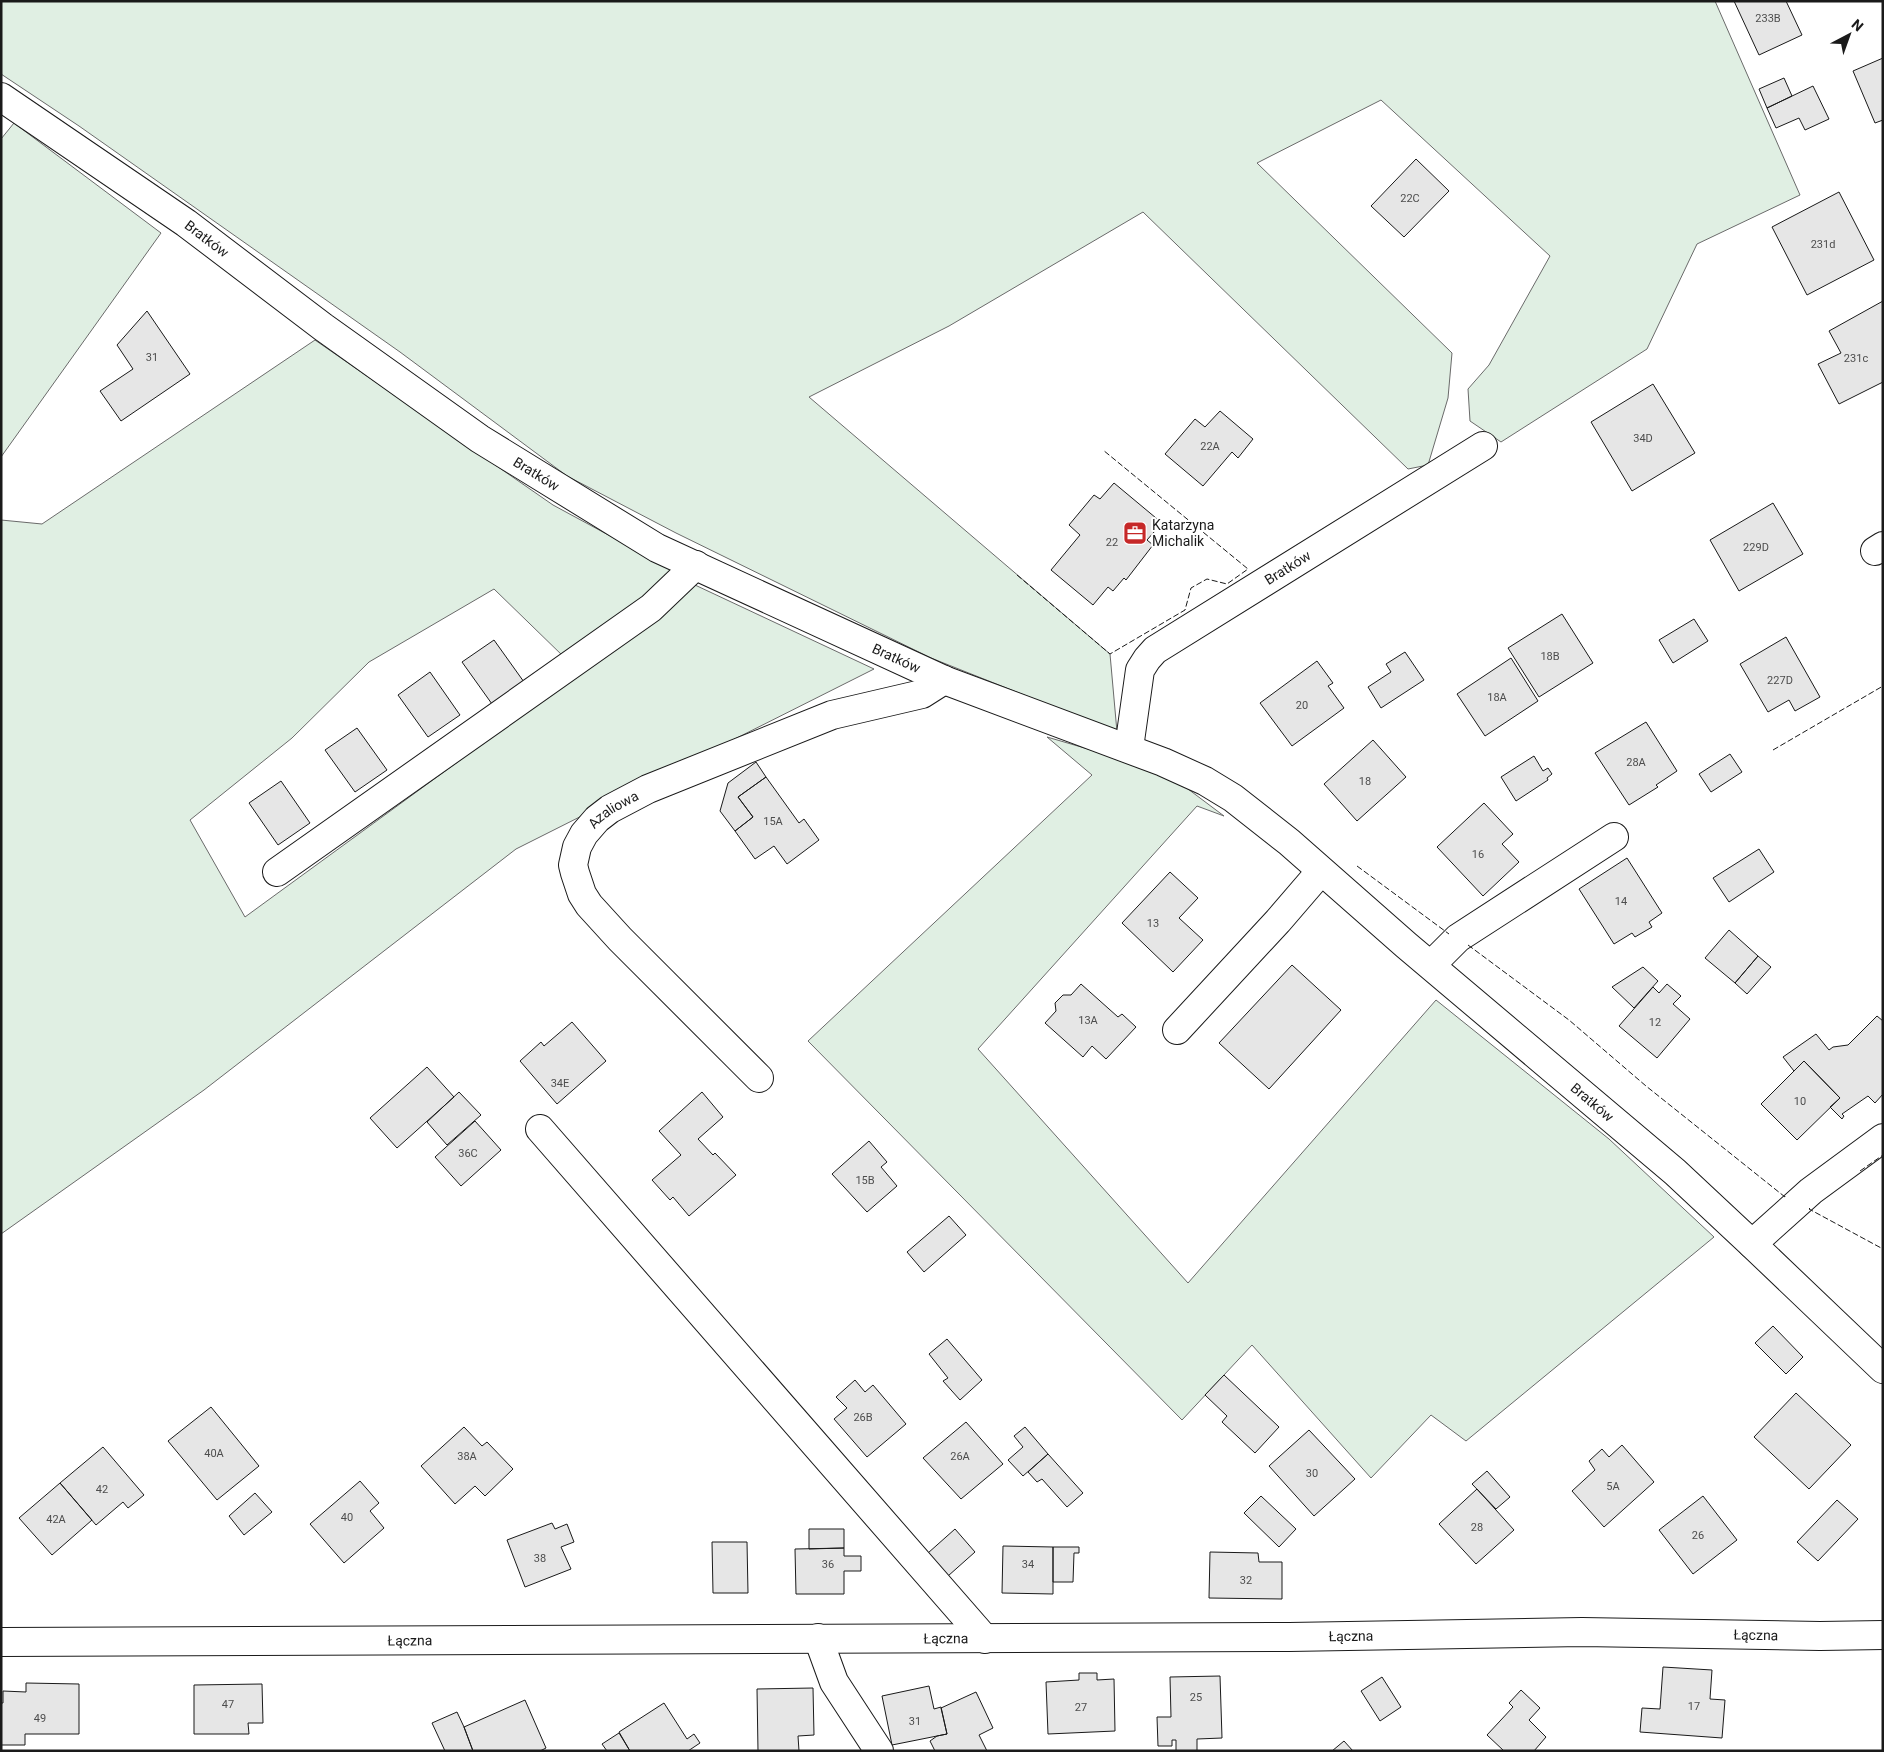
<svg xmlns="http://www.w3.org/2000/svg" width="1884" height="1752" viewBox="0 0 1884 1752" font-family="Roboto,sans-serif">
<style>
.green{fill:#e0efe3;stroke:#6a6a6a}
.building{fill:#e6e6e6;stroke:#1a1a1a}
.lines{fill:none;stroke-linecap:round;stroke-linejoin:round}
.street-casing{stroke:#1a1a1a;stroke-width:30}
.street{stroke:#fff;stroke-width:28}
.fence{stroke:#1a1a1a;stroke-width:1;stroke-dasharray:6 2.5;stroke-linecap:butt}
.labels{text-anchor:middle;stroke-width:4;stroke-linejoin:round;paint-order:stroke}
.number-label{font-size:11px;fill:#4d4d4d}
.street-label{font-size:14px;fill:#1a1a1a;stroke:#fff}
.poi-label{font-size:14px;fill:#1a1a1a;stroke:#fff;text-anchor:start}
</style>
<rect width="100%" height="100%" fill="#fff"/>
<path class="green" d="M1,1H1715L1800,195L1697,244L1647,349L1501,442L1470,421L1468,389L1489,365L1550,256L1381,100L1257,163L1452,353L1448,398L1428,465L1408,469L1143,212L949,326L809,397L1110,654L1117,732L931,658L676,533L567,476L400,352L79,126L1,74Z
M14,123L161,233L1,457V139Z
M315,340L553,505L675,571L668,586L565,658L494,589L369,662L292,738L190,820L245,917L515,720L653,623L695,585L874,669L516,849L204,1090L1,1234V520L42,524Z
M1047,737L1112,756L1176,780L1224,816L1197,806L978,1049L1188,1283L1436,1000L1609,1139L1714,1237L1466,1441L1431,1415L1371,1478L1252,1345L1182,1420L808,1041L1092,775Z"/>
<path class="building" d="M1734,1H1786L1802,35L1759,55Z
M1883,58V120L1875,123L1853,71Z
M1784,78L1792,96L1767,108L1759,89Z
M1813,86L1829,119L1805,130L1799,118L1776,128L1767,108Z
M1416,159L1449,191L1404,237L1371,206Z
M1839,192L1874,260L1807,295L1772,227Z
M1883,301V382L1839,404L1818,364L1841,353L1829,331Z
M147,311L190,374L121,421L100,391L133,369L117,345Z
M1653,384L1695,453L1632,491L1591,422Z
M1220,411L1253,439L1238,458L1232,452L1203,486L1165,454L1195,419L1205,427Z
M1114,483L1162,523L1147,540L1153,545L1126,580L1124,578L1113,591L1108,587L1093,605L1051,570L1080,535L1069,525L1094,495L1100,499Z
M1773,503L1803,554L1739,591L1710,540Z
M1562,614L1593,663L1539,697L1508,648Z
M1694,619L1708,641L1673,663L1659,640Z
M1786,637L1820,697L1795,711L1789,700L1768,712L1740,664Z
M494,640L524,682L492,704L462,662Z
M1405,652L1424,680L1381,708L1368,687L1391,672L1386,664Z
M1511,658L1538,701L1485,736L1457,694Z
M1317,661L1333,683L1328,686L1344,708L1292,746L1260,703Z
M430,672L460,715L428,737L398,695Z
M1646,722L1677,771L1656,785L1658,787L1629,805L1595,753Z
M357,728L387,770L355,792L325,750Z
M1373,740L1406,777L1357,821L1324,784Z
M1730,754L1742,772L1711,792L1699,774Z
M1534,756L1543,771L1548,768L1552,774L1547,778L1548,780L1516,801L1501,777Z
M756,762L766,777L738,797L753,817L735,831L720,811L728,783Z
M766,777L799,823L804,819L819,840L787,864L774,846L755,859L735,831L753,817L738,797Z
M281,781L310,823L278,845L249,803Z
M1484,803L1513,834L1502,844L1519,862L1483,896L1437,847Z
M1759,849L1774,872L1729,902L1713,878Z
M1627,858L1662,913L1649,922L1652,927L1635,937L1632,933L1614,944L1579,889Z
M1170,872L1198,898L1179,918L1203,940L1173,972L1122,923Z
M1729,930L1758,956L1735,983L1705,958Z
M1758,956L1771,967L1747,994L1735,983Z
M1292,965L1341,1010L1269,1089L1219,1043Z
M1643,967L1658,981L1634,1008L1612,987Z
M1081,984L1118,1017L1122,1014L1136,1027L1106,1059L1092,1046L1083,1057L1045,1023L1056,1011L1055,1003L1063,995H1071Z
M1667,984L1681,996L1673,1004L1690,1019L1657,1058L1619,1026L1653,987L1659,993Z
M1877,1016L1883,1021V1094L1875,1103L1868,1096L1842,1114L1844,1116L1842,1119L1830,1107L1840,1098L1804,1061L1794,1071L1783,1057L1816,1034L1829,1050L1833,1047L1848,1045Z
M572,1022L606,1061L557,1104L520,1061L541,1042L544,1046Z
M1804,1061L1840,1098L1797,1140L1761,1104Z
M427,1067L454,1097L397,1148L370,1118Z
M459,1092L481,1115L447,1145L427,1122Z
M702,1092L723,1117L698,1139L713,1155L715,1153L736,1175L689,1216L673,1197L670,1200L652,1180L681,1155L659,1131Z
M475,1121L501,1150L461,1186L435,1157Z
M869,1141L887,1162L881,1167L897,1186L867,1212L832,1174Z
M949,1216L966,1235L924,1272L907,1252Z
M1773,1326L1803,1357L1786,1374L1755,1343Z
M947,1339L982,1380L960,1400L943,1381L948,1378L929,1354Z
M1224,1375L1279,1427L1255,1453L1222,1422L1227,1416L1205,1395Z
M855,1380L865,1392L873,1385L906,1424L867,1457L834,1419L847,1408L836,1397Z
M1796,1393L1851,1445L1809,1489L1754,1437Z
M211,1407L259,1466L217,1500L168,1441Z
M966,1422L1003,1464L961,1499L923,1458Z
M464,1427L482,1446L487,1442L513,1469L485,1496L475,1486L455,1504L421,1466Z
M1025,1427L1048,1454L1023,1476L1008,1460L1023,1447L1014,1436Z
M1309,1430L1355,1479L1314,1516L1269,1466Z
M1622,1445L1654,1482L1604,1527L1572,1491L1595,1470L1589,1461L1602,1449L1609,1457Z
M103,1447L144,1495L128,1508L123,1502L96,1525L60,1483Z
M1048,1454L1083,1493L1067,1507L1042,1479L1037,1482L1028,1472Z
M1487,1471L1510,1497L1496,1509L1472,1484Z
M360,1481L379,1503L370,1511L384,1528L344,1563L310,1524Z
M60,1483L92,1520L52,1555L19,1518Z
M1477,1489L1514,1530L1476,1564L1439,1524Z
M255,1493L272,1512L244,1535L229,1516Z
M1261,1496L1296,1529L1279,1547L1244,1513Z
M1703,1496L1737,1540L1693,1574L1659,1530Z
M1837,1500L1858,1519L1818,1561L1797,1542Z
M552,1523L555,1529L567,1524L574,1542L561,1547L571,1569L525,1587L507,1540Z
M809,1529H844V1548L809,1549Z
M955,1529L975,1552L948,1576L928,1553Z
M712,1542H747L748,1593H713Z
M1003,1546L1053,1547V1594L1002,1593Z
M1053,1547H1079V1553H1074L1073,1582H1053Z
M844,1548V1556H861V1571H844V1594H796L795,1549Z
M1210,1552L1258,1553L1259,1562H1282V1599L1209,1598Z
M1663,1667L1712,1670L1710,1699L1725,1700L1722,1738L1640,1732L1642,1708L1660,1709Z
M1079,1673H1097V1680L1114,1679L1115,1731L1048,1734L1046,1682L1079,1680Z
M1220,1676L1222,1738L1197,1739V1751H1176V1740H1172V1746H1158L1157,1717H1171L1170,1677Z
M1382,1677L1401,1707L1380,1721L1361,1691Z
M26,1683L79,1684V1734H25V1745H1V1703H3V1691L26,1692Z
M262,1684L263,1723H248L249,1734H194V1685Z
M929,1686L934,1709L941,1707L947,1734L892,1745L882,1696Z
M813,1688L814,1735L798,1736L799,1751H758L757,1689Z
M1521,1690L1540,1708L1529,1720L1546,1737L1534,1751H1504L1487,1735L1513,1707L1509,1703Z
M976,1692L993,1728L979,1735L987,1751H935L930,1741L937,1736L947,1734L941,1708Z
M525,1700L546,1748L540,1751H473L464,1727Z
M664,1703L687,1739L694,1734L700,1743L688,1751H630L619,1732Z
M457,1712L464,1727L473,1751H445L432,1723Z
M619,1733L630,1751H607L602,1744Z
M1344,1741L1353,1751H1332Z"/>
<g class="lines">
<g class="street-casing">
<g id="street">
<path id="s1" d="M1,97L186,223L323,327L480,439L657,548L944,680L1163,762L1205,781L1233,798L1289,842L1406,945L1675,1172L1752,1244L1883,1369"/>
<path d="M1875,551L1883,546"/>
<path id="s2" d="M1129,748L1140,670L1147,659L1155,650L1483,446"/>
<path d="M277,872L651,608L696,565"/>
<path d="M1431,965L1458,938L1614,837"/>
<path d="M1177,1030L1278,921L1321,871"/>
<path id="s3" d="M759,1078L620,939L589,905L582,894L575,873L573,865L577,847L584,834L597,819L610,809L648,789L832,715L922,694L944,680"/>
<path d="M540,1129L985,1639"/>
<path d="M1752,1244L1811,1191L1883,1138"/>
<path d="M818,1638L834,1682L879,1751"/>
<path id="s4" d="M1,1642L1289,1637L1582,1632L1820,1636L1883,1635"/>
</g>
</g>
<use href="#street" class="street"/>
<path class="fence" d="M1017,575L1110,654L1185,610L1191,588L1207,579L1227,584L1248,569L1103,450
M1773,750L1883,686
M1357,866L1449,934
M1468,945L1569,1020L1646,1086L1785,1197L1786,1196
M1860,1171L1883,1155
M1810,1208L1809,1209L1883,1249"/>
</g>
<defs>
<g id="office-square" transform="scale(1.25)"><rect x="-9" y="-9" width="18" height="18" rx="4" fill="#c62828" stroke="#fff"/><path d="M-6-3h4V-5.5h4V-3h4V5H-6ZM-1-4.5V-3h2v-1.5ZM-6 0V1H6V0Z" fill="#fff"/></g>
</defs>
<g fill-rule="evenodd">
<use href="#office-square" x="1135" y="533"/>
</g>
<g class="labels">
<g class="number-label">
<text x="1768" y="22">233B</text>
<text x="1410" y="202">22C</text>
<text x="1823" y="248">231d</text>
<text x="152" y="361">31</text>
<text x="1856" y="362">231c</text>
<text x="1643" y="442">34D</text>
<text x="1210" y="450">22A</text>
<text x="1112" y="546">22</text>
<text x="1756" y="551">229D</text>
<text x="1550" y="660">18B</text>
<text x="1780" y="684">227D</text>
<text x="1497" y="701">18A</text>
<text x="1302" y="709">20</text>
<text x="1636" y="766">28A</text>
<text x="1365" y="785">18</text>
<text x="773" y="825">15A</text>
<text x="1478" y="858">16</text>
<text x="1621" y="905">14</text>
<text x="1153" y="927">13</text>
<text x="1088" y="1024">13A</text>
<text x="1655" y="1026">12</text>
<text x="560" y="1087">34E</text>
<text x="1800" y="1105">10</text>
<text x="468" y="1157">36C</text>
<text x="865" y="1184">15B</text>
<text x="863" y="1421">26B</text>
<text x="214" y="1457">40A</text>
<text x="467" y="1460">38A</text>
<text x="960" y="1460">26A</text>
<text x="1312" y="1477">30</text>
<text x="1613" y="1490">5A</text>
<text x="102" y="1493">42</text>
<text x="347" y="1521">40</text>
<text x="56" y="1523">42A</text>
<text x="1477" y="1531">28</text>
<text x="1698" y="1539">26</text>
<text x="540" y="1562">38</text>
<text x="828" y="1568">36</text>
<text x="1028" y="1568">34</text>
<text x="1246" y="1584">32</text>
<text x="1196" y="1701">25</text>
<text x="228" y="1708">47</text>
<text x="1694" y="1710">17</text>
<text x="1081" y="1711">27</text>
<text x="40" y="1722">49</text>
<text x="915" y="1725">31</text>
</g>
<g class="street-label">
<text dy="5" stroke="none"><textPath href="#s1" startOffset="250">Bratków</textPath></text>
<text dy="5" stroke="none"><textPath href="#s1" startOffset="655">Bratków</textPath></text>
<text dy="5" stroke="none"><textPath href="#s2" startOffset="260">Bratków</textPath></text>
<text dy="5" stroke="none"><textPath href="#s1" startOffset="1060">Bratków</textPath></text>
<text dy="5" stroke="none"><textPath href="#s3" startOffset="358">Azaliowa</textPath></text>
<text dy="5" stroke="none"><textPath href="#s1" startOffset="1896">Bratków</textPath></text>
<text dy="5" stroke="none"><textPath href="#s4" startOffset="1755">Łączna</textPath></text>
<text dy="5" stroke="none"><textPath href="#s4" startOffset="1350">Łączna</textPath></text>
<text dy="5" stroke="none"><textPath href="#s4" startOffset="945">Łączna</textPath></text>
<text dy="5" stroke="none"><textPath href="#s4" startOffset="409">Łączna</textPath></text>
</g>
<g class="poi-label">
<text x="1152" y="530">Katarzyna<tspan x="1152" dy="16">Michalik</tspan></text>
</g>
</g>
<rect width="1884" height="1752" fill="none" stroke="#1a1a1a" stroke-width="5"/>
<g transform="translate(1849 35) rotate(41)" stroke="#ffffff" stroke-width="4" paint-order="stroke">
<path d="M0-4L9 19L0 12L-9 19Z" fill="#1a1a1a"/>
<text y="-8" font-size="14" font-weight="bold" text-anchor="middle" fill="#1a1a1a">N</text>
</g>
</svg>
